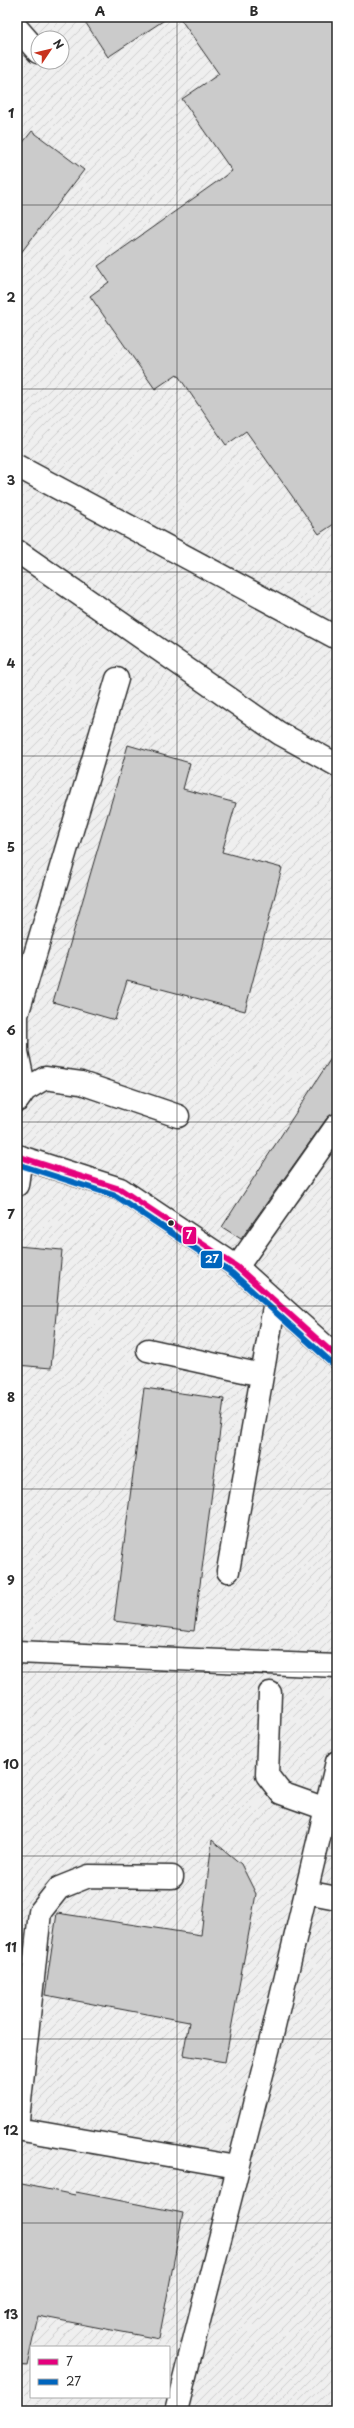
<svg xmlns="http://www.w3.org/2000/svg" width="354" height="2428" viewBox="0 0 354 2428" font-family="'Playpen Sans',sans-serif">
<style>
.industrial{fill:url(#industrial-furrows);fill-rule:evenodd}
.building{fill:#cbcbcb;stroke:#2b2b2b}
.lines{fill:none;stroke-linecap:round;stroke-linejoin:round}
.minor-casing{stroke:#2b2b2b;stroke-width:25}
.major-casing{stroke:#2b2b2b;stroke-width:25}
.minor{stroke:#fff;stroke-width:22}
.major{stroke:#fff;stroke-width:22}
.bus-1-casing{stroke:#fff;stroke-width:9}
.bus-2-casing{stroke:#fff;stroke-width:9}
.bus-1{stroke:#e5007d;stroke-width:6}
.bus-2{stroke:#0065bd;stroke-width:6}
.grid{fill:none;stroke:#2b2b2b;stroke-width:1;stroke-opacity:0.55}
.bus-dot{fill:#2b2b2b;stroke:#fff;stroke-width:1.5}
.line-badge{stroke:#fff;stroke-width:1.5}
.badge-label{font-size:11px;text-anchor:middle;font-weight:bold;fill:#fff}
.neatline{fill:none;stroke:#2b2b2b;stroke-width:1.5}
.grid-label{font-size:13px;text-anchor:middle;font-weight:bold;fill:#2b2b2b}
</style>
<defs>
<pattern id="industrial-furrows" width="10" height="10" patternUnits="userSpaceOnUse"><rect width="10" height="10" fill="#efefef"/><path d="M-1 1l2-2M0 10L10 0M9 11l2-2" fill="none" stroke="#cdcdcd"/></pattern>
</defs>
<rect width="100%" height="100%" fill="#fff"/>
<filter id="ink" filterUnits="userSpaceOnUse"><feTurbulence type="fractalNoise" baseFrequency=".025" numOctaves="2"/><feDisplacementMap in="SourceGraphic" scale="8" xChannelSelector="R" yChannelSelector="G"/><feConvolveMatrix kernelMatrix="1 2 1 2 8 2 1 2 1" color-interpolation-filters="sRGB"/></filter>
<g filter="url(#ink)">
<path class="industrial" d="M17,17H337V2411H17ZM38,38H62V62H38ZM31,2347H169V2397H31Z"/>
<path class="building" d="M82,17H169L108,57Z
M179,17H337V522L319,534L246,431L226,445L177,374L155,389L90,296L109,282L98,266L232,171L182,99L219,74Z
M32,131L84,170L17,258V150Z
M128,745L190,763L183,789L236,803L222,852L282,868L245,1011L127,980L115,1020L53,1002Z
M337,1049V1113L327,1118L241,1239L222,1227Z
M17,1246L62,1250L51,1368L17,1365Z
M144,1388L224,1399L194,1631L114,1621Z
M212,1840L241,1864L256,1894L225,2062L183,2055L189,2022L45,1995L57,1913L201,1935Z
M17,2183L75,2195L76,2192L183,2213L159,2339L38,2316L27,2366L17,2365Z"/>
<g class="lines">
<g class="minor-casing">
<path id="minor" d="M17,28L38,52
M17,466L337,638
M17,551L279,733L337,765
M25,1090L17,1052V1015L117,679
M18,1100L25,1090L45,1078L81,1083L178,1116
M17,1185L21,1157
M237,1267L337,1125
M148,1350L262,1375
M228,1571L275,1301
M17,1652L337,1666
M270,1693L267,1775L281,1793L326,1809
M306,1892L337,1898
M17,2129L40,1912L59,1888L89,1876L172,1877
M17,2129L237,2167
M176,2411L273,2031L337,1762"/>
</g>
<g class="major-casing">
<path id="major" d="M17,1156L120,1189L237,1267L337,1357"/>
</g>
<use href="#minor" class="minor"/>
<use href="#major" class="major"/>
<g class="bus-1-casing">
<path id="bus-1" d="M17,1156L120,1189L237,1267L337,1357"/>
</g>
<g class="bus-2-casing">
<path id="bus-2" d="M17,1164L116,1196L232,1273L332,1363"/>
</g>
<use href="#bus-1" class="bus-1"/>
<use href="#bus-2" class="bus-2"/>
</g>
</g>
<path class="grid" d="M177,17V2411M17,205H337M17,389H337M17,572H337M17,756H337M17,939H337M17,1122H337M17,1306H337M17,1489H337M17,1672H337M17,1856H337M17,2039H337M17,2223H337"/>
<circle class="bus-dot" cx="171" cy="1223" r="3.5"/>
<g class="line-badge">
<rect x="182" y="1226" width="15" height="19" rx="4" fill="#e5007d"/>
<rect x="200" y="1250" width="23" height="19" rx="4" fill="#0065bd"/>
</g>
<g class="badge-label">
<text x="189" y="1239">7</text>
<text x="212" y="1263">27</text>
</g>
<rect width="354" height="2428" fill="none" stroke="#fff" stroke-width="44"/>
<rect x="30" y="2346" width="140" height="52" fill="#ffffff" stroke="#aaaaaa"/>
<rect x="38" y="2359" width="20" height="6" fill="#e5007d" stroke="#aaaaaa"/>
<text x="66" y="2366" font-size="12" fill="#2b2b2b">7</text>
<rect x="38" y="2379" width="20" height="6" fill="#0065bd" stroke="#aaaaaa"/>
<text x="66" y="2386" font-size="12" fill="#2b2b2b">27</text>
<g transform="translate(50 50) rotate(55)"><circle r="19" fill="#ffffff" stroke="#aaaaaa"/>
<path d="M0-3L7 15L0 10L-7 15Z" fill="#c8321e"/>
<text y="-6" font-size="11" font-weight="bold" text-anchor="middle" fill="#2b2b2b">N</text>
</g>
<rect x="22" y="22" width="310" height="2384" class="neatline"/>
<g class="grid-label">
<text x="100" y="16">A</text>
<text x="254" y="16">B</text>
<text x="11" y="118">1</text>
<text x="11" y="302">2</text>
<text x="11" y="485">3</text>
<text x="11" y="668">4</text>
<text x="11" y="852">5</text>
<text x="11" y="1035">6</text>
<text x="11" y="1219">7</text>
<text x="11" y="1402">8</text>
<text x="11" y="1585">9</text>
<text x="11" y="1769">10</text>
<text x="11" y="1952">11</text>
<text x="11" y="2135">12</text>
<text x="11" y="2319">13</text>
</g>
</svg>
